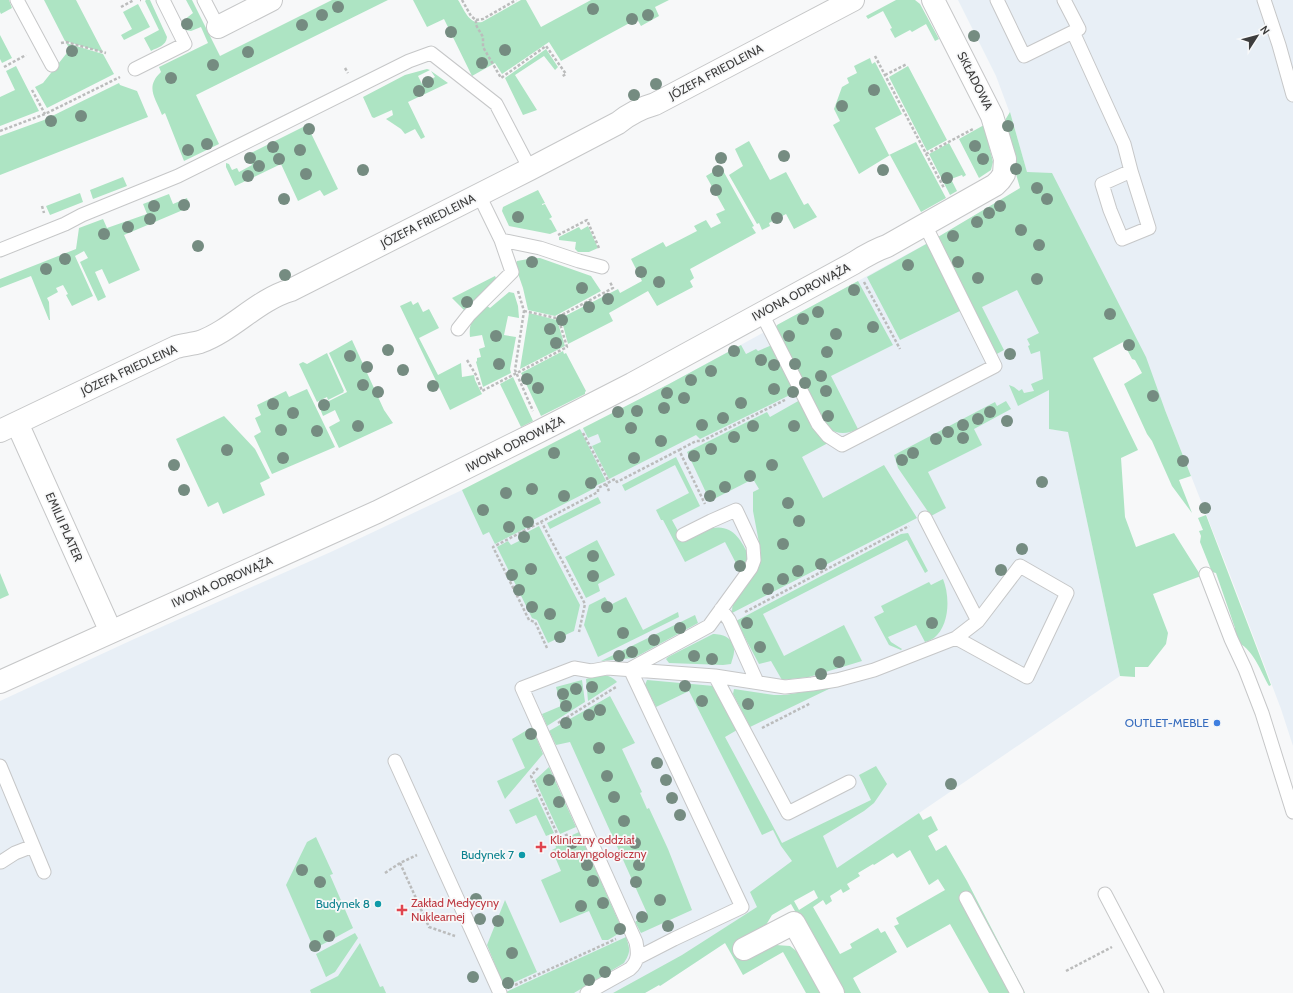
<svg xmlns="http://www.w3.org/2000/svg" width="1293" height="993" viewBox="0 0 1293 993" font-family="Cabin,sans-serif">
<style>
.built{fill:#e8eff6}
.green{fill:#ade4c3;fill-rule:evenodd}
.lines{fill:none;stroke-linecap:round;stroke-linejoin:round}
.service-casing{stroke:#c6c7c8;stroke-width:15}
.minor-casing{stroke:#c6c7c8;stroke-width:24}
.path{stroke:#bbbcbc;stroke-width:2.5;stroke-dasharray:3 2;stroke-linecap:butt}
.service{stroke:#fff;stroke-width:13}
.minor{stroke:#fff;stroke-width:22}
.tree{fill:#758c81}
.shop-dot{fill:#3f7fe0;stroke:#f7f8f9;stroke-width:1.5}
.health-dot{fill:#e0444e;stroke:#f7f8f9;stroke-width:1.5}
.culture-dot{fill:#0f9aa8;stroke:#f7f8f9;stroke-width:1.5}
.labels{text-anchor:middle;stroke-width:3.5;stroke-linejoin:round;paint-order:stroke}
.street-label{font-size:12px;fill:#3d3d3d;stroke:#f7f8f9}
.shop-label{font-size:12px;fill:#366cbe;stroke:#f7f8f9;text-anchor:end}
.health-label{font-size:12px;fill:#be3a42;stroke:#f7f8f9;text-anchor:start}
.culture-label{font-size:12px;fill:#0d838f;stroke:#f7f8f9;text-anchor:end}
</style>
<rect width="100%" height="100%" fill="#f7f8f9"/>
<path class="built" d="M958,0H1293V746L1281,709L1227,567L1165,410L1080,268L1050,336L1049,429L1068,431L1120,676L837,869L660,986L659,985L645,993H0V701L132,640L333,551L462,490L519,462L669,384L858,281L933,240L1030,183L1012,119L996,76Z"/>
<path class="green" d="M0,0H9L12,8L1,14L0,12Z
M44,0H76L103,52L65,41Z
M146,0H150L167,37C166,46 158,47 151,51L144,38L159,30L145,1Z
M186,0H192L220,56L332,0H388L196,95L219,144L184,161L165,113L162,115C155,97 145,87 161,72L159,67L208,43L201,27L191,31L185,30L182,25L184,20L193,13Z
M413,0H458C464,9 469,25 482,22L521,0H526L541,27L591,0H669L655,7L659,16L641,26L637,19L600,39L561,61L549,42L502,74L495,63L472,76L444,19L427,27Z
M896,0H915L920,4L939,39L935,41L926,24L912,32L910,30L895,38L890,29L892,28L883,11L868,19L866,16Z
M138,4L150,27L124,40L121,35L132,29L123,12Z
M0,35L12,58L2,63L0,59Z
M66,43L103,54L114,74L47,108L35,87L43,83L70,49Z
M546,49L558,67L555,70L544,56L515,75L537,110L523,115L505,78Z
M870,58L872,64L875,62L902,114L875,128L889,155L916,142L946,198L921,212L890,155L859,174L833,125L840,121L834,109L842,87L849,83L847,78L857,73L854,66Z
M16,66L39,111L0,126V97L15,90L6,71Z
M908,66L947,140L927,151L889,77Z
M427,69L430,70L418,76L422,84L435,77L431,71L448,83L408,102L425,137L421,139L415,129L405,134L401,129L386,119L393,115L392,110L374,118L372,117L363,97L405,75Z
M119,83L120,85L137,91L148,117L0,175V136L44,120Z
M1010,112L1027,172L1052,173L1146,357L1165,410L1191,476L1179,480L1192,513L1172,486L1152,441L1147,434L1124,384L1142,373L1135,360L1132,359L1123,342L1093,358L1138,450L1121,458L1125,517L1136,547L1174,533L1201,576L1153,594L1168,633L1166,644L1148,667H1135V677L1120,676L1068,432L1049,429V390L1018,406L1009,385L1014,387L1019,391L1022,389L1024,393L1034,391L1031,384L1043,379L1040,351L1031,354L1028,346L1030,345L1027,339L1039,333L1017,290L982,307L1004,350L995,355L938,237L1020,188L1002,125Z
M307,125L338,189L324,196L320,190L298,201L281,164L235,186L226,167V163L229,164L232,170L237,168L239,172L252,165L247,155Z
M984,125L993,162L991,170L979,178L959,139Z
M749,141L770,180L786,172L804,205L808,203L817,217L794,229L786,214L769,223L770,226L762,230L759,223L757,224L729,175L743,166L735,149Z
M949,143L966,175L963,177L962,175L951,179L957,191L950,195L929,154Z
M721,167L754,226L752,227L756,233L690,269L694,278L690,281L693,287L657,306L648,291L609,313L613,321L568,344L561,318L618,289L620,293L642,281L631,259L663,242L666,247L697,231L694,226L706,220L711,228L721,223L716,214L725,210L706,176Z
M123,177L127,186L93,199L90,190Z
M538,190L545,203L542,204V205L545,204L552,217L549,219L551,220L557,231L550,234L509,226L502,211L503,207Z
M80,193L83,202L50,215L46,206Z
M169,194L173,204L187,198L190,207L124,235L140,270L109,284L102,269L95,272L106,297L98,301L80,262L88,258L84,251L75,256L93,296L72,306L66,295L68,294L63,285L56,288L58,292L47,298L49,302L50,320H49L31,276L0,288V279L76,249L79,228L103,219L107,228L147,214L143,204Z
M588,226L598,248L589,252H578L575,249L576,242L559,240V237L579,227L581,230Z
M928,243L962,310L900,340L867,277Z
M534,258H540L591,276L601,291L555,316L528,310L523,288L515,265L517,261Z
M495,276L497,280L465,311L452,298Z
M858,281L893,345L831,376L858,429C847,434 839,435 827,428L776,329L777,325Z
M509,292L514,293L518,306L519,318L508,316L504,335L516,337L510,369L511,373L483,387L476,362L477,361V358L481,357L479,349L485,347L482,335L470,337C468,320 476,316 487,306L490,308Z
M411,301L413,305L418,302L423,312L429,309L439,328L419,338L438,375L461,363L462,377L474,375L475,380L482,394L450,410L400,306Z
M529,313L557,320L565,346L520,369Z
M352,340L384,410L393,423L339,448L329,427L340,421L335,410L323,416L319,406L347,392L329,353Z
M741,345L746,354L756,349L758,351L772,345L796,392L700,439L696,435L609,479L592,446L601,442L598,434L588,438L583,428L669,384Z
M563,351L564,354L566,353L586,391L585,392V394L541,416L521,373Z
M327,353L344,391H343L344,392L328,400L327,397L317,402L299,364L303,362L307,364Z
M513,377L533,421L521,427L500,384Z
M307,389L335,447L272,474L254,436L261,432L255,418L261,415L257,405L286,391L289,397Z
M800,400L828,443L802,457L823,498L884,465L917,518L732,613C731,590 761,577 761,553L753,511V492L759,489L753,479L710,501L687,452L767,412L770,417Z
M1006,401L1011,409L974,429L982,445L928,472L946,508L931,516L898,468L894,455L995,402L997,406Z
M224,416L255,449L270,478L260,483L265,495L223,514L218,502L208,507L176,439Z
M580,429L606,481L595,486V488L531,521L532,525L495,544L489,532L483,535L462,490Z
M676,457L700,506L672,520L684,542L712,528C733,524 741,540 749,556L740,571L725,542L685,562L663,520H661L656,510L689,493L675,465L625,491L622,485Z
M598,497L601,503L550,529L547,523Z
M1206,515L1271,685L1269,686C1261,672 1254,651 1239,643L1235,634V628L1216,573L1212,572L1200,542L1201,536L1199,531L1203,530L1198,518Z
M539,526L580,605L574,631L548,643L537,620L532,618L497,547L508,541L511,545L519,541L518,537Z
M908,533L928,571L925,573L907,540L763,614L784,656L844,625L862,661L809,677L782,680L771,661L759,664L736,621L901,534Z
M597,540L615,575L598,584L600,591L586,598L565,557Z
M0,573L9,595L0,599Z
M943,579C950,596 950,625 934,638C931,640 928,641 925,642L916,625L888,637L891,642L902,649L901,650L889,645L874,617L884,612L881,606L929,582L931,585Z
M605,597L610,605L626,597L643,630L678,612L679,617L598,657L584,625L589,605Z
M695,615L698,623L634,658L601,661Z
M713,634C723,634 735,638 734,652C734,655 732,660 731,664L723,665L669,663L666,659L668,657Z
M599,675C606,675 612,676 617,682L588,701L586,679Z
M582,680L585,702L547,726L542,714L561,706L556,687Z
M647,680L714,686L737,730L725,737L782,843L871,800L859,775L876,766L887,784L874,803L864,811L823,836L837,868L919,813L923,820L931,816L938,830L928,836L936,851L946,845L967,881L1025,993H989L950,924L907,948L894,926L899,924L896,918L945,890L938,879L929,885L910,850L897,858L893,853L874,865L873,864L858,873L860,876L847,884L850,889L843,893L841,889L830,896L832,901L826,905L823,900L813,907L840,954L852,948L850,944L878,928L881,933L885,931L897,952L853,978L861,993H841L791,904L772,915L766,925L761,931L776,945L790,946L804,957L824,993H806L783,952L743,975L725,943L660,986L659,985L645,993H613L682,955L757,907L750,892L792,861L781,846L773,830L762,835L689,691L656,707L645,685ZM814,890L818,898L799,910L794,901Z
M833,687L750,727L733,694L734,689L774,695H785Z
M610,696L635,743L622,749L642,792L640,793L647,809L649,808L668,849L692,910L641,933L635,922L647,913L570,742L556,745L549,731Z
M532,727L543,754L505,799L497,781L525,768L512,739Z
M549,767L576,827L560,834L535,780Z
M537,797L554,833L546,836L536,815L516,824L509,810Z
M579,832L623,931L608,940H602L589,911L560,923L541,880L561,871L552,850L556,848L555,843Z
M316,837L333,874L330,875L353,928L314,949L286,885L307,842Z
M505,900L537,972L504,987L487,945Z
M355,933L358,938L335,972L326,977L316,954Z
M626,937C630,949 631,952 624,963L574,993H507L506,992Z
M360,943L380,987L383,986L386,993H311L310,990L338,976Z"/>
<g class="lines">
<g class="service-casing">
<path id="service" d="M17,0L52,65
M204,0L218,27
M997,0L1024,56L1079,29L1064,0
M1264,0L1279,45L1293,95
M1073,32L1124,144L1131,171L1102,184L1110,210L1122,239L1149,228L1131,171
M135,69L185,44L163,0
M501,240L540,248L579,261L602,267
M0,250L65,224L82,215L178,176L409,61L431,53L496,104L530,169
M762,314L818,424L828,436L842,445L995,366L925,225
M458,329L469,315L512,272L501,240L479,195
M925,518L978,621
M1206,574L1231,639L1245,669L1262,713L1293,812
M721,609L729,620L757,682
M715,676L788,813L849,782
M395,761L500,993
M0,766L44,872
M1,862L15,853L33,846
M1105,894L1157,993
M966,898L1017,993
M637,958L674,939L742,907L630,669L709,626L751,568L754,560L753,546L736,510L711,521L683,535
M587,993L630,969C639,961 638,952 636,942L522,688L574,668L591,671L607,668L715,676L785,687L812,684L837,680L874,670L956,638L1027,677L1067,593L1020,566L978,621L956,638"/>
</g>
<g class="minor-casing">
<path id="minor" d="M218,27L271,0
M17,423L111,632
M0,431L176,347C183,345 192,344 200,342C233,330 257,300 291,290L530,169L618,123C629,114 641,108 655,104L853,0
M0,682L377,512L540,431L632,384L854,263C865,256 875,250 887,246L995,185L1000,180L1004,174L1005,159L992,116L933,0
M744,949L794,923L833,993"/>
</g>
<path class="path" d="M140,0H141
M462,0L471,16L476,20V25L483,37V47L501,78L546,46L566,74L561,77
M121,7L134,0
M476,20L483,19L516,0
M61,43L66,42L106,53
M875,56L944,188
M4,67L26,55
M345,68L348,73
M885,75L907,64
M32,90L45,114
M0,131L45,114L120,77
M926,154L973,129
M42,206L44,213
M558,235L587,220L599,248
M864,282L900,349
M518,291L524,311L515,370L533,411
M524,311L556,318L613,288L610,282
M467,360L476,375L482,391L567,347L558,317
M583,433L609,482
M679,450L696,441H702L785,400
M606,484L609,491
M541,521L585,604L579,632
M745,612L909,526
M547,648L535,622L529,620L493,547L598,492V488L615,479L617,482L679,450L705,504
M558,723L616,687
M762,728L811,703
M538,768L531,776L559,838L569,834
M400,863L429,927L455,936
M385,873L400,863L417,855
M1066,971L1112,947
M515,985L616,939"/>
<use href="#service" class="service"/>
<use href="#minor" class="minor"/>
</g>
<g class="tree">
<circle cx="338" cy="7" r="6"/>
<circle cx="593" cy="9" r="6"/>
<circle cx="322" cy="15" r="6"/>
<circle cx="648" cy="15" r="6"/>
<circle cx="632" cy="19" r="6"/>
<circle cx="187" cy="24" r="6"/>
<circle cx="302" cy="25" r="6"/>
<circle cx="451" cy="32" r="6"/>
<circle cx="974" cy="36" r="6"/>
<circle cx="505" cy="50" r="6"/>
<circle cx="72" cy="51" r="6"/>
<circle cx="248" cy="52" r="6"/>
<circle cx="482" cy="63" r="6"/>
<circle cx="213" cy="65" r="6"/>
<circle cx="171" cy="78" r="6"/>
<circle cx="428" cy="82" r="6"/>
<circle cx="656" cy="84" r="6"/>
<circle cx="874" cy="90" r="6"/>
<circle cx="419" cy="91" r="6"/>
<circle cx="634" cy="95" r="6"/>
<circle cx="842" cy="106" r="6"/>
<circle cx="81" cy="116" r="6"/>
<circle cx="51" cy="121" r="6"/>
<circle cx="1008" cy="126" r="6"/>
<circle cx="309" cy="129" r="6"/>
<circle cx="207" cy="144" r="6"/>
<circle cx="975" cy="146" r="6"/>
<circle cx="273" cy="147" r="6"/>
<circle cx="188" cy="150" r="6"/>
<circle cx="300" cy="150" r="6"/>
<circle cx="784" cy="156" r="6"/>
<circle cx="250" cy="158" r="6"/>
<circle cx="721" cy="158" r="6"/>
<circle cx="279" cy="159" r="6"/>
<circle cx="983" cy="159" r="6"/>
<circle cx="259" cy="166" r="6"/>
<circle cx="1016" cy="169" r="6"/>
<circle cx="363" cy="170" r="6"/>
<circle cx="883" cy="170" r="6"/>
<circle cx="718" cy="171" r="6"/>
<circle cx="306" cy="174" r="6"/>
<circle cx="248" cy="176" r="6"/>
<circle cx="947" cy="178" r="6"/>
<circle cx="1037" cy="188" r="6"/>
<circle cx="716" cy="190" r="6"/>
<circle cx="284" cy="199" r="6"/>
<circle cx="1047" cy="199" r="6"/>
<circle cx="184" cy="205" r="6"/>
<circle cx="154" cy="206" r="6"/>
<circle cx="1000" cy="206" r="6"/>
<circle cx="989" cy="213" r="6"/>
<circle cx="518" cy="217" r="6"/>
<circle cx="777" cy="218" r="6"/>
<circle cx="150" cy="219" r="6"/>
<circle cx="977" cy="222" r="6"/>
<circle cx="128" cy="227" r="6"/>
<circle cx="1021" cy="230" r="6"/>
<circle cx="104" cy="234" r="6"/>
<circle cx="953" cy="236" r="6"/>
<circle cx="1039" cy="245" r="6"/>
<circle cx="198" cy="246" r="6"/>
<circle cx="65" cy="259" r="6"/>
<circle cx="532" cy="262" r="6"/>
<circle cx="958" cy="262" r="6"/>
<circle cx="908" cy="265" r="6"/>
<circle cx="46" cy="269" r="6"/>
<circle cx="641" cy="272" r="6"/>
<circle cx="285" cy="275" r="6"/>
<circle cx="978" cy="278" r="6"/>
<circle cx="1037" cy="279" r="6"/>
<circle cx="659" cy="282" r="6"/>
<circle cx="582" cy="288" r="6"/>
<circle cx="854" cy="290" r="6"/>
<circle cx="608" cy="299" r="6"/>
<circle cx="467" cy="302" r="6"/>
<circle cx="589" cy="307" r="6"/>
<circle cx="818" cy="312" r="6"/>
<circle cx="1110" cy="314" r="6"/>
<circle cx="803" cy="319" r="6"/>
<circle cx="562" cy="320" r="6"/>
<circle cx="873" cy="327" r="6"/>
<circle cx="550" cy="329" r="6"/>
<circle cx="836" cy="334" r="6"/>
<circle cx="496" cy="336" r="6"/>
<circle cx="789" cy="336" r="6"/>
<circle cx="556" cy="343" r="6"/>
<circle cx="1129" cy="345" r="6"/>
<circle cx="388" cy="350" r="6"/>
<circle cx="734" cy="351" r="6"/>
<circle cx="827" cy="352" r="6"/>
<circle cx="1010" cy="354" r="6"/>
<circle cx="350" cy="356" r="6"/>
<circle cx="761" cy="360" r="6"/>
<circle cx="499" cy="364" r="6"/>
<circle cx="795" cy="364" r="6"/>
<circle cx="774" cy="365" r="6"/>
<circle cx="367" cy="367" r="6"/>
<circle cx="403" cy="370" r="6"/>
<circle cx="711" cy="371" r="6"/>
<circle cx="821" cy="376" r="6"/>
<circle cx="527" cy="379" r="6"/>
<circle cx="691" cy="380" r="6"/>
<circle cx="805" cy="383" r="6"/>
<circle cx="363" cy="385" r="6"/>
<circle cx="433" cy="386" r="6"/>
<circle cx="538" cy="388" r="6"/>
<circle cx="774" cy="389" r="6"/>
<circle cx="826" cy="391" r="6"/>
<circle cx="378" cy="392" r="6"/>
<circle cx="793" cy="392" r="6"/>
<circle cx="667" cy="393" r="6"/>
<circle cx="1153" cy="396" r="6"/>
<circle cx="684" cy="398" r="6"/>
<circle cx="741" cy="403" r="6"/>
<circle cx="273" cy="404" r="6"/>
<circle cx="324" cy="405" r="6"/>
<circle cx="664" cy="408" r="6"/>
<circle cx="637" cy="411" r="6"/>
<circle cx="618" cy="412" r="6"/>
<circle cx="990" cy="412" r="6"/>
<circle cx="293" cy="413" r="6"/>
<circle cx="828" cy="416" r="6"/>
<circle cx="723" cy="418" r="6"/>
<circle cx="978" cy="419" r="6"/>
<circle cx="1007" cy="421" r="6"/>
<circle cx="702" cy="425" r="6"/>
<circle cx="963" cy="425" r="6"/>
<circle cx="358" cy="426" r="6"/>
<circle cx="753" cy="426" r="6"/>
<circle cx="794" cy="426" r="6"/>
<circle cx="631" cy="428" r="6"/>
<circle cx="281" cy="430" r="6"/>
<circle cx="317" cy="431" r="6"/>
<circle cx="948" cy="432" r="6"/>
<circle cx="734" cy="437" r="6"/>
<circle cx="963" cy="438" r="6"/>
<circle cx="936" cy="439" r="6"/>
<circle cx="661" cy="441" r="6"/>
<circle cx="711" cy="449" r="6"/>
<circle cx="227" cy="450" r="6"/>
<circle cx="554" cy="453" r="6"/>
<circle cx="913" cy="453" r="6"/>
<circle cx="694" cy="456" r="6"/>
<circle cx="283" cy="458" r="6"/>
<circle cx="634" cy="458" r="6"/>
<circle cx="902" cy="460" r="6"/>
<circle cx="1183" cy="461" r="6"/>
<circle cx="174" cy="465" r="6"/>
<circle cx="772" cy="465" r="6"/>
<circle cx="750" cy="476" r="6"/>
<circle cx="1042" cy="482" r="6"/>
<circle cx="591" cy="483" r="6"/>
<circle cx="725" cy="487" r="6"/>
<circle cx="532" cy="489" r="6"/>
<circle cx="184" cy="490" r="6"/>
<circle cx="506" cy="493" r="6"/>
<circle cx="564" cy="496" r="6"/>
<circle cx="710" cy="496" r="6"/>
<circle cx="788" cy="503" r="6"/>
<circle cx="1205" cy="508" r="6"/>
<circle cx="483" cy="510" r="6"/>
<circle cx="799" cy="521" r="6"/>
<circle cx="528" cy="522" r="6"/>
<circle cx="509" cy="527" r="6"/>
<circle cx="524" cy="537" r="6"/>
<circle cx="783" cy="544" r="6"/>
<circle cx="1022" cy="549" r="6"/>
<circle cx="593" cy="556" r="6"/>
<circle cx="821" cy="564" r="6"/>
<circle cx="740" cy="566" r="6"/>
<circle cx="531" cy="569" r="6"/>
<circle cx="1001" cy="570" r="6"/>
<circle cx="798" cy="571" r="6"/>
<circle cx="512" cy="575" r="6"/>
<circle cx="593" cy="576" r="6"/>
<circle cx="783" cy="579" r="6"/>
<circle cx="768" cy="589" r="6"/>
<circle cx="519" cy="590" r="6"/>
<circle cx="532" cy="607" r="6"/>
<circle cx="607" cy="607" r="6"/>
<circle cx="550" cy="614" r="6"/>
<circle cx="747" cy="623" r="6"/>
<circle cx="932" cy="623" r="6"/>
<circle cx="680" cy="628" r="6"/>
<circle cx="623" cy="633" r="6"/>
<circle cx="560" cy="637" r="6"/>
<circle cx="654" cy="640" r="6"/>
<circle cx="760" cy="647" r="6"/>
<circle cx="632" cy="652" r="6"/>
<circle cx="619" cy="656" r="6"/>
<circle cx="694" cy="656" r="6"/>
<circle cx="712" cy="659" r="6"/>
<circle cx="839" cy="662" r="6"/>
<circle cx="821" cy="674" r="6"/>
<circle cx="685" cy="686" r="6"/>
<circle cx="592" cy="687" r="6"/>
<circle cx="576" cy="689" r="6"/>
<circle cx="563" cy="694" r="6"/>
<circle cx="702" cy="701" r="6"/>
<circle cx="748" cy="704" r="6"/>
<circle cx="566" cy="706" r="6"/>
<circle cx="600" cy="710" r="6"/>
<circle cx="589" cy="715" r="6"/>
<circle cx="566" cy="723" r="6"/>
<circle cx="531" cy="734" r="6"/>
<circle cx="599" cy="748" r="6"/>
<circle cx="657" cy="763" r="6"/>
<circle cx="607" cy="776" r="6"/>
<circle cx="549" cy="780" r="6"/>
<circle cx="666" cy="780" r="6"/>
<circle cx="951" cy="784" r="6"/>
<circle cx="614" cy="797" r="6"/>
<circle cx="672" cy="798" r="6"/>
<circle cx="559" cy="802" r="6"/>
<circle cx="680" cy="815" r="6"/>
<circle cx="624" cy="821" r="6"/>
<circle cx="572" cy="843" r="6"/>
<circle cx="635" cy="843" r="6"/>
<circle cx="587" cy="865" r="6"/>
<circle cx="639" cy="865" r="6"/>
<circle cx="302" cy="870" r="6"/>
<circle cx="593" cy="881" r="6"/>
<circle cx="320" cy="882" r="6"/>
<circle cx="636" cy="882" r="6"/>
<circle cx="476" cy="899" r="6"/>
<circle cx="660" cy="900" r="6"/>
<circle cx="603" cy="903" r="6"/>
<circle cx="581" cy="906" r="6"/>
<circle cx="642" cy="917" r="6"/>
<circle cx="480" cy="919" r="6"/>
<circle cx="498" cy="921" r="6"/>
<circle cx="668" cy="926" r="6"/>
<circle cx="620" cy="929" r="6"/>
<circle cx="329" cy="936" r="6"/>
<circle cx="315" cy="946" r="6"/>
<circle cx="512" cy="953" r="6"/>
<circle cx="605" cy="972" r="6"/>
<circle cx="473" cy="977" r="6"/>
<circle cx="589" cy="980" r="6"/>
<circle cx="508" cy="983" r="6"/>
</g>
<circle class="shop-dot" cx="1217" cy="723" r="4"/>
<g class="health-dot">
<path d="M539 841h4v4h4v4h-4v4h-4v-4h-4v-4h4z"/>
<path d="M400 904h4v4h4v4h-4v4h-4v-4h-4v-4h4z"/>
</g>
<g class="culture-dot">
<circle cx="522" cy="855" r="4"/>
<circle cx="378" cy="904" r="4"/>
</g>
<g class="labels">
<g class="street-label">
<text transform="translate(716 72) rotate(-28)" y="4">JÓZEFA FRIEDLEINA</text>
<text transform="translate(975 81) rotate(63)" y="4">SKŁADOWA</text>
<text transform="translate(428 221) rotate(-27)" y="4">JÓZEFA FRIEDLEINA</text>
<text transform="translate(801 292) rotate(-28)" y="4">IWONA ODROWĄŻA</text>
<text transform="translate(129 370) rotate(-25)" y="4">JÓZEFA FRIEDLEINA</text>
<text transform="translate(515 444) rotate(-27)" y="4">IWONA ODROWĄŻA</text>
<text transform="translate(64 527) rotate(66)" y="4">EMILII PLATER</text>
<text transform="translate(222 582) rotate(-24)" y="4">IWONA ODROWĄŻA</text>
</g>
<g class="shop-label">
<text x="1209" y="727">OUTLET-MEBLE</text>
</g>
<g class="health-label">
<text x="550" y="844">Kliniczny oddział<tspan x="550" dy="14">otolaryngologiczny</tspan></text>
<text x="411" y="907">Zakład Medycyny<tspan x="411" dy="14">Nuklearnej</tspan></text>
</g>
<g class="culture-label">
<text x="514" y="859">Budynek 7</text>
<text x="370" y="908">Budynek 8</text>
</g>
</g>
<g transform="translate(1257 36) rotate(54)" stroke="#f7f8f9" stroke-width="3" paint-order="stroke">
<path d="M0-3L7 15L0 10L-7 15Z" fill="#3d3d3d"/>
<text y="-6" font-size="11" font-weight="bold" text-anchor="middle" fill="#3d3d3d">N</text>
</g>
</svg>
